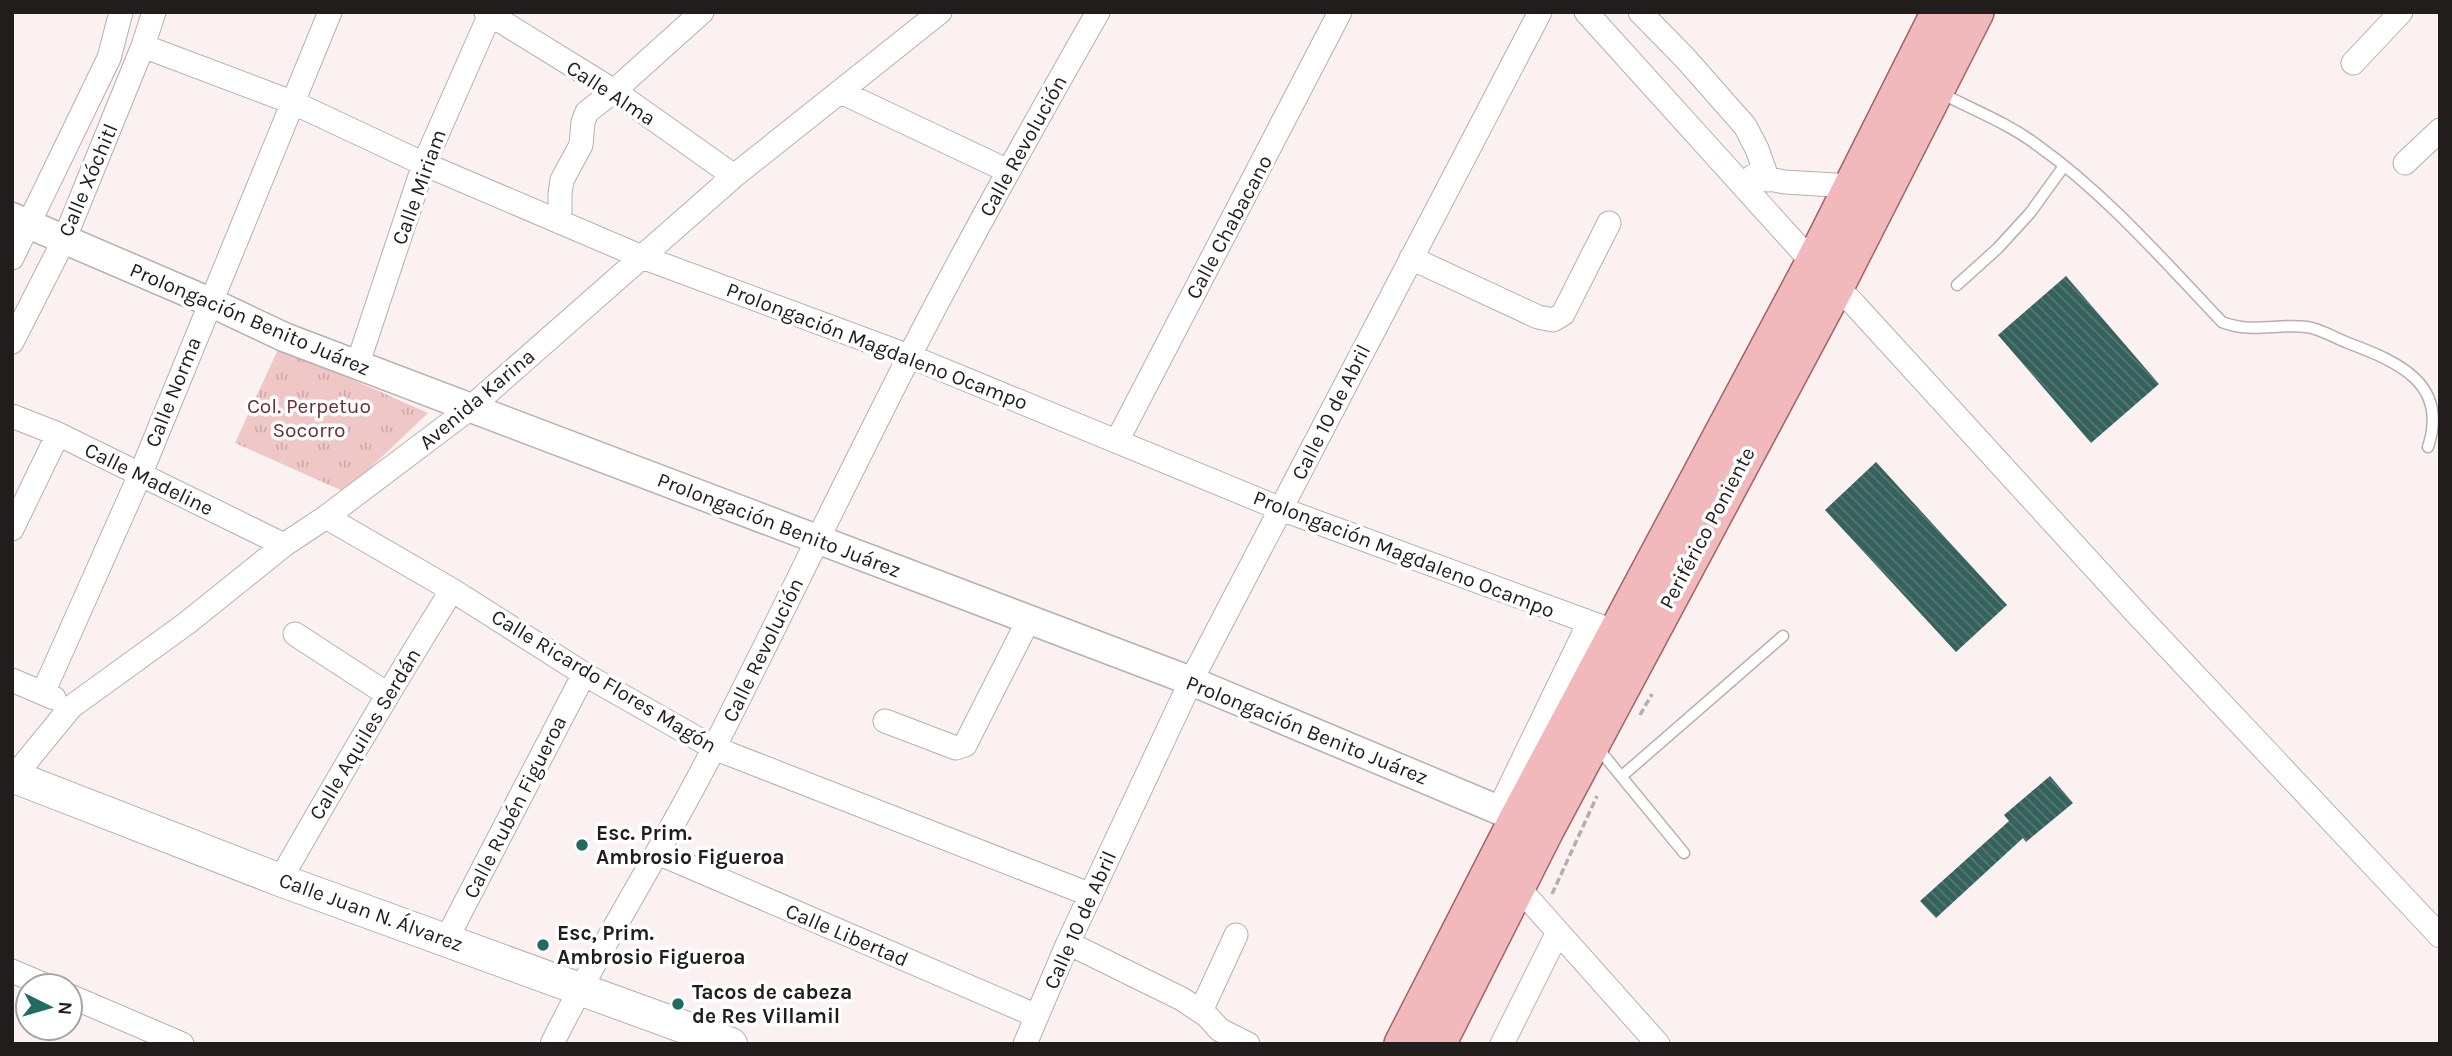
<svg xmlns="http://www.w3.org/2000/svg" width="2452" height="1056" viewBox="0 0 2452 1056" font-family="Karla,sans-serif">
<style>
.park{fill:url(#park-tufts)}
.building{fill:url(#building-back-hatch)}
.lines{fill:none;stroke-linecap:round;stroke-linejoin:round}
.service-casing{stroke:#b8afaf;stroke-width:13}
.minor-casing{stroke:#b8afaf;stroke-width:25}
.tertiary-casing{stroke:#b8afaf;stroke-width:31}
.secondary-casing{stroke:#b8afaf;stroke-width:34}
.primary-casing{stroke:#a26466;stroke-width:38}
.path{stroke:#b6aeae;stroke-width:3.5;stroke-dasharray:7 3.5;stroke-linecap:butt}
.service{stroke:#fff;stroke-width:10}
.minor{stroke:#fff;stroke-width:23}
.tertiary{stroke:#fff;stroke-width:28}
.secondary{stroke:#fff;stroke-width:32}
.primary{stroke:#f1b9bb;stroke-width:35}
.poi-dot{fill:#226b63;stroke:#fff;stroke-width:2.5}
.labels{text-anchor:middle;stroke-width:7;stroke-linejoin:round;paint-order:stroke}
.street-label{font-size:21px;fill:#211d1d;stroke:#fff}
.park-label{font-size:21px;fill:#683033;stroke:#fff}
.poi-label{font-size:21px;font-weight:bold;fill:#211d1d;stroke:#fff;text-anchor:start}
</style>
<defs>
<pattern id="park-tufts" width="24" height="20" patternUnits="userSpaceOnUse" patternTransform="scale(1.75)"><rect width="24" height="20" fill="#efc7c7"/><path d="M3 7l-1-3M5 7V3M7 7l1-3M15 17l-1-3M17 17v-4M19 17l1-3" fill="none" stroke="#cdaaaa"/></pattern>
<pattern id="building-back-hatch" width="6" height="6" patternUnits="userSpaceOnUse" patternTransform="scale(1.75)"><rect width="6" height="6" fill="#35625c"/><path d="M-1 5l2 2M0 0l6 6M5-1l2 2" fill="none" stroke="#577874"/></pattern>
</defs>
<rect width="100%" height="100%" fill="#fbf1f1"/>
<path class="park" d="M279,347L428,413L345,492L235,443Z"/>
<path class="building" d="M2066,276L2159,384L2091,443L1998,335Z
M1876,462L2007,605L1956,652L1825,510Z
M2050,776L2073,803L2026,842L2023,838L1936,918L1920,901L2009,821L2004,815Z"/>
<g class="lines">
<g class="service-casing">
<path id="service" d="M1939,92C1971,109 2008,123 2037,145C2107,195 2163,260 2222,322C2252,334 2277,323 2307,327C2321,329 2335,338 2348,343C2399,362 2449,384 2428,447
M1957,285L1998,248L2030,213L2064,166
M1597,747L1684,853
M1622,776L1783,636"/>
</g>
<g class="minor-casing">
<path id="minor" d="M486,12L614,91L734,176
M1586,12L1813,263L1854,304L2139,616L2440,936
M1640,12L1685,58L1745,126L1757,149L1768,180
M143,46L294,103L424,164L642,257L909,356L1281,509L1616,632
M2353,63L2401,12
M841,92L1008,171
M2405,163L2440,130
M1753,176L1785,182L1851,186
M560,222V194L562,180L581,145L583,122L587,112L614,91L702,12
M12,258L109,58L121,12
M1411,258L1538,317L1553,320L1563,314L1609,223
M12,342L64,240L143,46L154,12
M357,366L424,164L491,12
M12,416L58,434L284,545
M1117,441L1340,12
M326,517L452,590L584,674L714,748L1091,895
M12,529L58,434
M295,634L387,694
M12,680L54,698
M43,693L143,468L330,12
M885,721L956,748L965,745L1028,621
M12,779L71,707L187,623L284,545L326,517L469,409L734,176L940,12
M1499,809L1589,623
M658,853L1037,1016
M280,880C336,782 392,685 452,590
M1509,880L1517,886L1658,1044
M446,940L584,674
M1068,943L1182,999L1206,1015L1220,1030L1248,1044
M12,971L47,986
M70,996L182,1044
M1201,1011L1236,935
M552,1044C602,942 664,847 715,746C781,616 843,486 909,357C969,240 1033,126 1098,12
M1025,1044L1068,943L1191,681L1540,12
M1502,1044L1558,932"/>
</g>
<g class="tertiary-casing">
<path id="tertiary" d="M12,217L210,302L284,337L1191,681L1537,826"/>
</g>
<g class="secondary-casing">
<path id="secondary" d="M12,776L280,880L731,1044"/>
</g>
<g class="primary-casing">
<path id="primary" d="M1402,1044L1518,817L1813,263L1939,12
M1438,1044L1546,830L1836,287L1976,12"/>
</g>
<path class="path" d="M1640,715L1652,694
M1552,894L1597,796"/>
<use href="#service" class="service"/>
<use href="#minor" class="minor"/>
<use href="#tertiary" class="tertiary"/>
<use href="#secondary" class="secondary"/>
<use href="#primary" class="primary"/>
</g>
<g class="poi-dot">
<circle cx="582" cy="845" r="7"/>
<circle cx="543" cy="945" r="7"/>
<circle cx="678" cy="1004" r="7"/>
</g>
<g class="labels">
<g class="street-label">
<text transform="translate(611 93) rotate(33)" y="7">Calle Alma</text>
<text transform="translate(1023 146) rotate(-61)" y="7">Calle Revolución</text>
<text transform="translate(88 180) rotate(-67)" y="7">Calle Xóchitl</text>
<text transform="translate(419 187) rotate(-70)" y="7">Calle Miriam</text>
<text transform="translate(1229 227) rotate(-62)" y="7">Calle Chabacano</text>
<text transform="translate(250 319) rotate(23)" y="7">Prolongación Benito Juárez</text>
<text transform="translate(877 346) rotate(21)" y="7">Prolongación Magdaleno Ocampo</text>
<text transform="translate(173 392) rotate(-68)" y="7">Calle Norma</text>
<text transform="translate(477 399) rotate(-40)" y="7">Avenida Karina</text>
<text transform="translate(1331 412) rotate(-63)" y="7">Calle 10 de Abril</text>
<text transform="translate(149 479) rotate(26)" y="7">Calle Madeline</text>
<text transform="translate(779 525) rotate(21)" y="7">Prolongación Benito Juárez</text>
<text transform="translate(1707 528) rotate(-62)" y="7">Periférico Poniente</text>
<text transform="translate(1404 554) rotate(21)" y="7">Prolongación Magdaleno Ocampo</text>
<text transform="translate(763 650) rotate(-64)" y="7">Calle Revolución</text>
<text transform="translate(604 681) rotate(31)" y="7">Calle Ricardo Flores Magón</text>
<text transform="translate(1307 730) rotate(22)" y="7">Prolongación Benito Juárez</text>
<text transform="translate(365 734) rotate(-59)" y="7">Calle Aquiles Serdán</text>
<text transform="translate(515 807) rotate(-63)" y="7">Calle Rubén Figueroa</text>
<text transform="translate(371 912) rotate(20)" y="7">Calle Juan N. Álvarez</text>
<text transform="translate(1080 920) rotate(-66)" y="7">Calle 10 de Abril</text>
<text transform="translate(847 935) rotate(23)" y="7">Calle Libertad</text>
</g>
<g class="park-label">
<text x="309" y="413">Col. Perpetuo<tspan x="309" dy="24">Socorro</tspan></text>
</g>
<g class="poi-label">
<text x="596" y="840">Esc. Prim.<tspan x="596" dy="24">Ambrosio Figueroa</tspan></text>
<text x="557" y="940">Esc, Prim.<tspan x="557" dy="24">Ambrosio Figueroa</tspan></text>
<text x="692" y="999">Tacos de cabeza<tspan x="692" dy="24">de Res Villamil</tspan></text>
</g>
</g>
<rect width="2452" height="1056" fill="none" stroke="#211d1d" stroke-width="28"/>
<g transform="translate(49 1007) rotate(95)"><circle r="33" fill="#ffffff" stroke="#a6a5a5" stroke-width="2"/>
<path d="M0-5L12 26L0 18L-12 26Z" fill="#226b63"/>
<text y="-10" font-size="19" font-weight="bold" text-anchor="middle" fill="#211d1d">N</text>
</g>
</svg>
